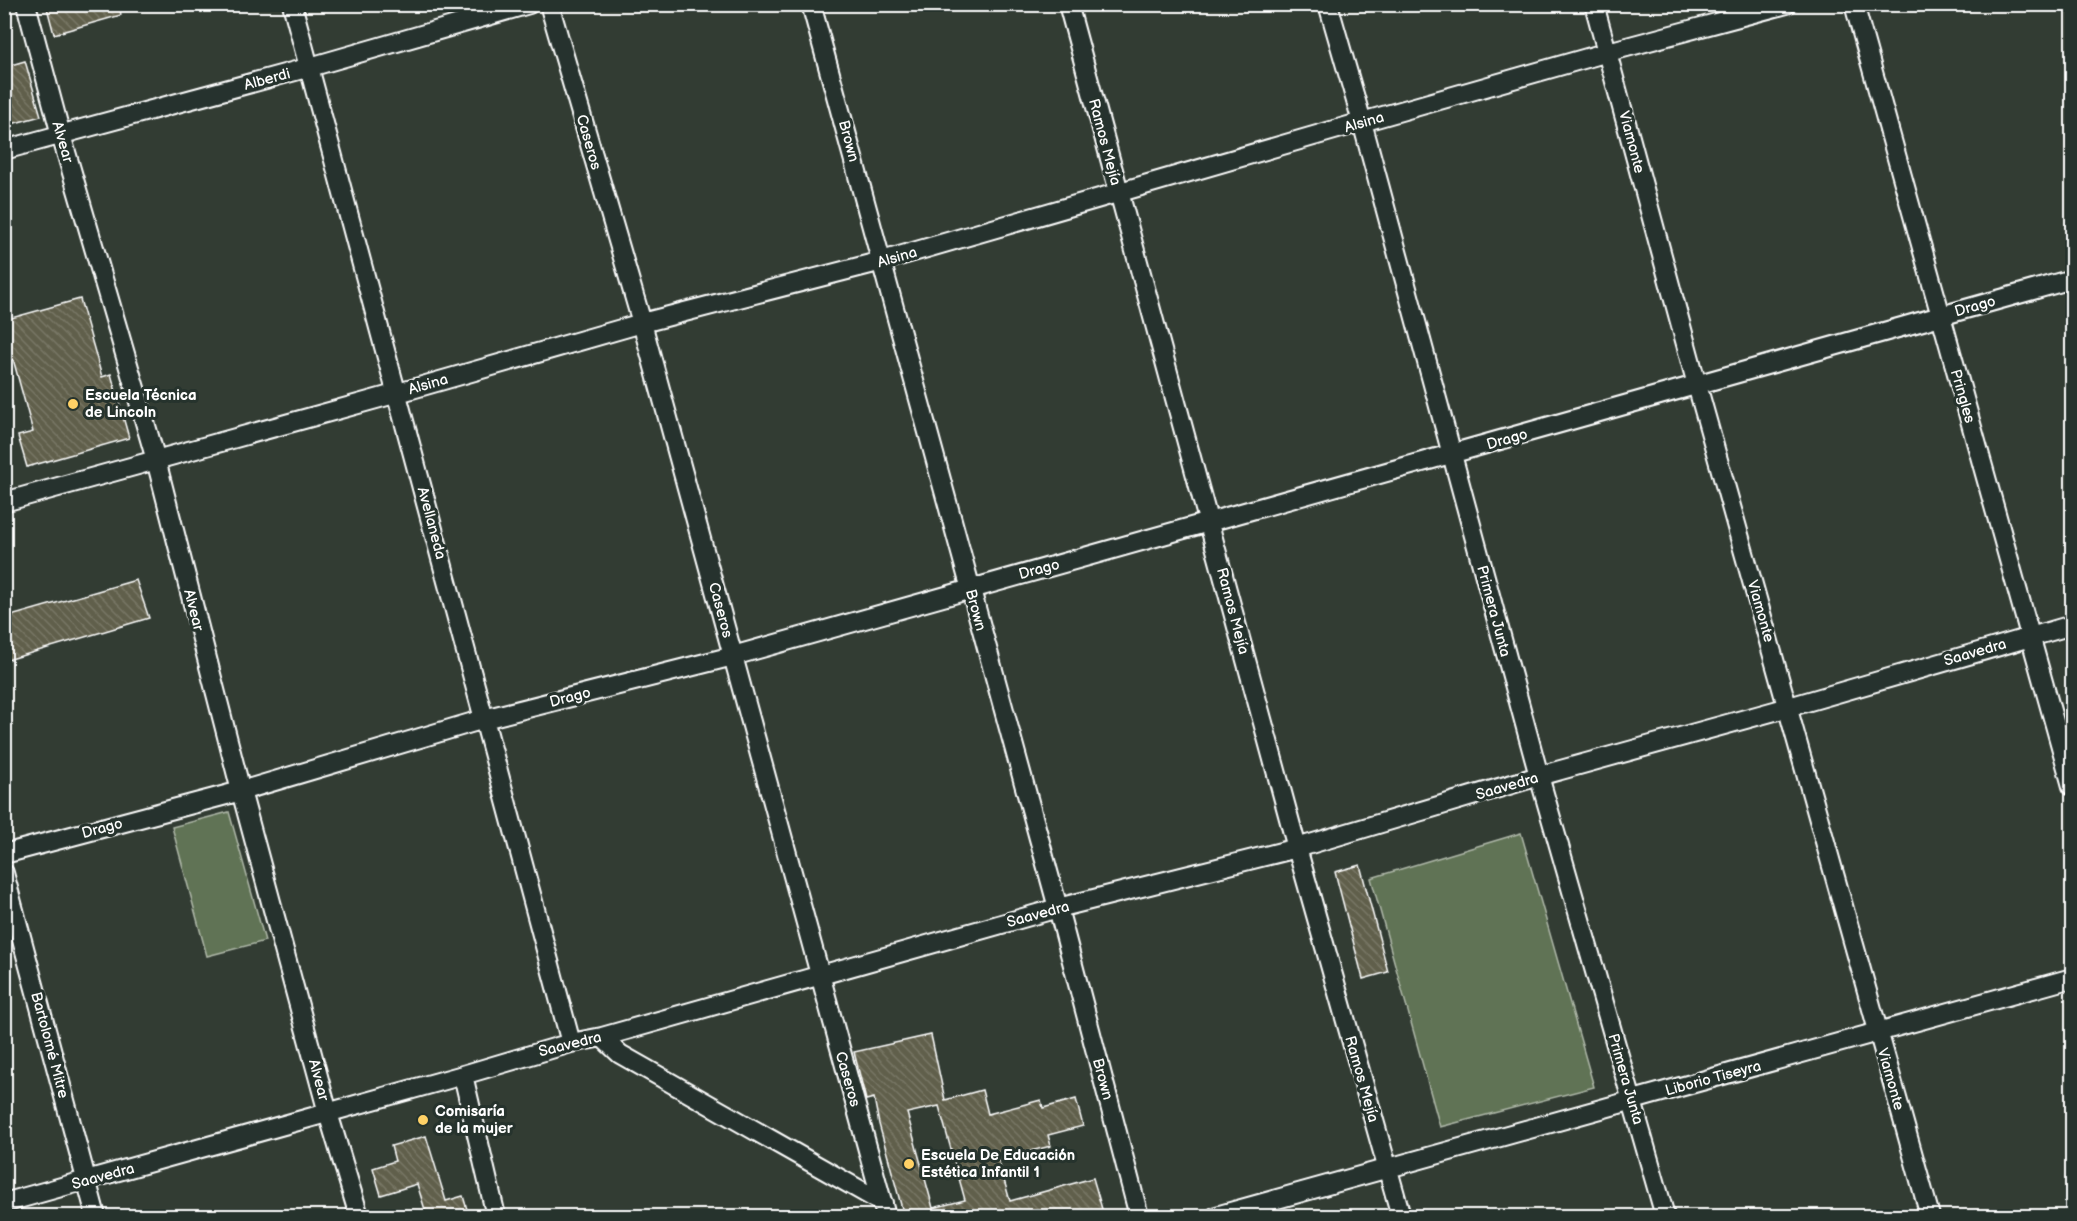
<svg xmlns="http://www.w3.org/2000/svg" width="2077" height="1221" viewBox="0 0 2077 1221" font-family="'Balsamiq Sans',sans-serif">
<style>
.green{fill:#607355;stroke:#b0b9aa;stroke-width:1.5}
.building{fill:url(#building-back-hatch);stroke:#fff;stroke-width:1.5;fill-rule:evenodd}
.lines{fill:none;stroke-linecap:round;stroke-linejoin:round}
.minor-casing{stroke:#fff;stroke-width:22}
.minor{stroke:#26332d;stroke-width:18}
.poi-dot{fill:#ffd166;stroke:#26332d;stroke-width:2}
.labels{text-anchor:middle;stroke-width:6;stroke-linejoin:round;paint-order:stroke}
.street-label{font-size:15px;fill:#fff;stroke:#26332d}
.poi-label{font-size:15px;font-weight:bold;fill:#fff;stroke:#26332d;text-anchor:start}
</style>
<defs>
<pattern id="building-back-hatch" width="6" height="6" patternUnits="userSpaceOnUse" patternTransform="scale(1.5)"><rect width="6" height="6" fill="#605f4b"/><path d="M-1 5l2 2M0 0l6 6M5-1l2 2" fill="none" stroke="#787766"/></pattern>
</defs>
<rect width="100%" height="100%" fill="#323c33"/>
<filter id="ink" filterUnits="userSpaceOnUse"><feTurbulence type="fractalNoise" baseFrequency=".0167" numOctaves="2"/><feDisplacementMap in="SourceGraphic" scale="12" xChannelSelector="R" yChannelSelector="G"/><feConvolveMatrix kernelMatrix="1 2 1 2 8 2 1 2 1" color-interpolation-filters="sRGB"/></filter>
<g filter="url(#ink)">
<path class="green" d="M229,812L265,941L207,956L172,827Z
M1521,833L1594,1087L1440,1127L1371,878Z"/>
<path class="building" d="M46,4H119L121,15L54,34Z
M25,61L41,116L4,126V67Z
M80,299L102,377L111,374L129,438L27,467L18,436L33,432L13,359L4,361V320Z
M136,580L149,618L4,661V618Z
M1360,865L1388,972L1363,979L1335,872Z
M931,1035L945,1100L982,1090L988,1114L1041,1100L1043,1108L1076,1099L1083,1126L1048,1135L1051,1146L998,1159L1010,1201L1093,1178L1104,1216H904L879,1124L874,1098L866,1100L854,1052ZM939,1106L965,1200L933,1208L907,1113Z
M426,1136L446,1201L463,1196L469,1216H427L417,1184L381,1195L373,1168L395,1161L391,1146Z"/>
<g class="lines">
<g class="minor-casing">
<path id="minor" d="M26,4L61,135L156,460L241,791L328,1113L359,1216
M292,4L571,1043
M549,4L642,323L886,1216
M811,4L1058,908L1139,1216
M1068,4L1297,848L1401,1216
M1328,4L1362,122L1539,776L1665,1216
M1594,4L1697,385L1930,1216
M1854,4L2072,786
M4,150L310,67L529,4
M4,502L398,393L642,323L882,261L1362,122L1608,52L1787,4
M4,854L241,791L484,719L733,656L2072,279
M4,873L96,1216
M602,1037L620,1054L883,1203
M463,1075L496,1216
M4,1203L463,1075L571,1043L602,1037L1058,908L1297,848L1539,776L1789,707L2072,625
M1216,1216L2072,978"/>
</g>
<use href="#minor" class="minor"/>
</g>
</g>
<g class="poi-dot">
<circle cx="73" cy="404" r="6"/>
<circle cx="423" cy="1120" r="6"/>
<circle cx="909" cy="1164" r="6"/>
</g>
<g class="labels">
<g class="street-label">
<text transform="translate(267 79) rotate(-15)" y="5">Alberdi</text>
<text transform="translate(1364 122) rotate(-16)" y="5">Alsina</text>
<text transform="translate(849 141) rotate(75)" y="5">Brown</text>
<text transform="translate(63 142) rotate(74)" y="5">Alvear</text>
<text transform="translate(589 142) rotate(74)" y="5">Caseros</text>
<text transform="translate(1105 142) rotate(75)" y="5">Ramos Mejía</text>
<text transform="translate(1632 142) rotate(75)" y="5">Viamonte</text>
<text transform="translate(897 257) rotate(-16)" y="5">Alsina</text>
<text transform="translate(1975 306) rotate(-16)" y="5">Drago</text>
<text transform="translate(428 384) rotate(-16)" y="5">Alsina</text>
<text transform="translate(1963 396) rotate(74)" y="5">Pringles</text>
<text transform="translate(1507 439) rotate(-16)" y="5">Drago</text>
<text transform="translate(432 523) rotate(75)" y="5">Avellaneda</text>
<text transform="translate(1039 569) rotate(-15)" y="5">Drago</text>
<text transform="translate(194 610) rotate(76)" y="5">Alvear</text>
<text transform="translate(721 610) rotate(75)" y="5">Caseros</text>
<text transform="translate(976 610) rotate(75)" y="5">Brown</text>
<text transform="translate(1233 611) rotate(75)" y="5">Ramos Mejía</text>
<text transform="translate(1494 611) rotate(75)" y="5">Primera Junta</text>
<text transform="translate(1761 611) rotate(74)" y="5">Viamonte</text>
<text transform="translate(1975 652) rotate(-16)" y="5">Saavedra</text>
<text transform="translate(570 697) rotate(-14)" y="5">Drago</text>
<text transform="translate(1507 786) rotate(-16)" y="5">Saavedra</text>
<text transform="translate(102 828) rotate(-15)" y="5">Drago</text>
<text transform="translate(1038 914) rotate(-15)" y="5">Saavedra</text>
<text transform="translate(570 1044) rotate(-14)" y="5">Saavedra</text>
<text transform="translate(50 1045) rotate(75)" y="5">Bartolomé Mitre</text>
<text transform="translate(1713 1078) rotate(-15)" y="5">Liborio Tiseyra</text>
<text transform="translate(848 1079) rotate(74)" y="5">Caseros</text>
<text transform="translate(1103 1079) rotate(75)" y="5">Brown</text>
<text transform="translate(1362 1079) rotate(74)" y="5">Ramos Mejía</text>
<text transform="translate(1626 1079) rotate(74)" y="5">Primera Junta</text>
<text transform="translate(1891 1079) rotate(74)" y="5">Viamonte</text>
<text transform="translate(319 1080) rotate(75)" y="5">Alvear</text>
<text transform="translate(103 1176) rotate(-15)" y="5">Saavedra</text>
</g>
<g class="poi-label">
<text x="85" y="400">Escuela Técnica<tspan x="85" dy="17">de Lincoln</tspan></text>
<text x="435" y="1116">Comisaría<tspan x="435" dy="17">de la mujer</tspan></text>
<text x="921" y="1160">Escuela De Educación<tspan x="921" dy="17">Estética Infantil 1</tspan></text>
</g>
</g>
<rect width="2077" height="1221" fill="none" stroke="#26332d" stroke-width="24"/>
<rect x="12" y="12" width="2053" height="1197" fill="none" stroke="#fff" stroke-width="2" filter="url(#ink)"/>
</svg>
